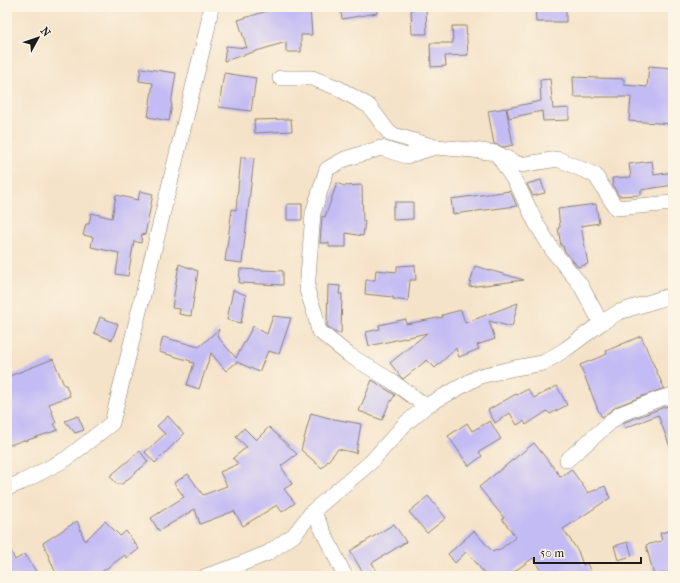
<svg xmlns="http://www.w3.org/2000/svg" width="680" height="583" viewBox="0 0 680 583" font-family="'IM FELL French Canon',serif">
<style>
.building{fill:#c3bbf4}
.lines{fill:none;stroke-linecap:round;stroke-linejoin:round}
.street-casing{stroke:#888072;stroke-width:16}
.street{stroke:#fff;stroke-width:15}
</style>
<rect width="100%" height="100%" fill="#fcf5e5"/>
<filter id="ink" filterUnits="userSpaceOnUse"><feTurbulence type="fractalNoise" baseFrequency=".025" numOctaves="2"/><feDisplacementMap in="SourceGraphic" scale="8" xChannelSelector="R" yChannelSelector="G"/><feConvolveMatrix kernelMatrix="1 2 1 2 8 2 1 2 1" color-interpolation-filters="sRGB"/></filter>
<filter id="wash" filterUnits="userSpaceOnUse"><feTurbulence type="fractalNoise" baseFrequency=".012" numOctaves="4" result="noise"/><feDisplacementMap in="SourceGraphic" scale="16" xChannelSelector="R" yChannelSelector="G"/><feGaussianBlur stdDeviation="0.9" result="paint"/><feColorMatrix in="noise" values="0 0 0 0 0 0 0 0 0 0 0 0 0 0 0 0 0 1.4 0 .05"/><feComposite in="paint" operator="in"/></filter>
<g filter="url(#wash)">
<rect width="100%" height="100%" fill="#f5e3c9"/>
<g id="blocks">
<path class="building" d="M280,7H310L312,35H301V52H286V42L224,61L226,46L247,48L238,20Z
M340,7H377V13L342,19Z
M535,7H566V22H536Z
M411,9H426L427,34H412Z
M452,26H466L468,55L445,56L446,66L431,67L430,43H453Z
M649,66L673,68V124L629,121L631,97H574L573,77L624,79V85L647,87Z
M141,68L176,73L171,104H172L169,121L148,117L153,83L139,81Z
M224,73L256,78L251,111L219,107Z
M550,79L553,109L569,108V120L543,121L542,111L509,118L507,108L541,101L540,80Z
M506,108L513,145L504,147L494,144L488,111Z
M291,119L292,131L255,133L254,120Z
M241,157L254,158L242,263L225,261L232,209L236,210Z
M652,161L654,175L673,172V185L641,190V195L619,196L613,186L612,178L631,177L629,164Z
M541,180L545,193L533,196L527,184Z
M337,183L344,186L362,185L363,222L365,221L363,236L346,233V247H329V243H320L322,218V216L325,217Z
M140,191L153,194L145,235L142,234L141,243L134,241L128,276L116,274L119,253L91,247L93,237L83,235L86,224H89L91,213L112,218L116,195L138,200Z
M510,191L517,206L453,214L451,199Z
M395,202H413V219L393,220V206H395Z
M287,204H302V220H287Z
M596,204L599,223L581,226L588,264L578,267L564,250L563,246H561L558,228L560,227L558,209Z
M179,264L198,271L191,316L179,314L180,309L172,308Z
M415,265L416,280H410L408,301L393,299V297L365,294L366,280H375L376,270L397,272V266Z
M475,266L524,280L469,287Z
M240,269L283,271V285L239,283Z
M328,285L340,286L339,294H342L341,333H336L327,326Z
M233,290L246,295L241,323L227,320Z
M518,303L512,327L489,321L495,339L477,345L479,349L459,357L456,348L435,368L427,360L403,379L401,377L390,363L427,333L369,346L366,332L380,329L379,325L406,319V324L443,317L442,315L461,310L465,323Z
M273,316L291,318L279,354L268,351L259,372L237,362L226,371L211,353L199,389L187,385L194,363L190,362L191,361L159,352L163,337L199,347L219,329L217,336L236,358L253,326L267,334Z
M100,317L118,324L112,340L94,333Z
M641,336L664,388L617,406L602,417L599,412L580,365L607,354L606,351Z
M53,359L64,385H66L70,396L49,404L56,423L54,424L58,430L25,441L24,440L7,446V377Z
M372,380L395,395L388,406L382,420L359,411Z
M557,386L567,405L550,414L547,411L526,425L524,421L517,425L510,413L495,423L488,410L516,394L517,395L528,389L534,398Z
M673,404V451L672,452L658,415L625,428L623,423L625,422L662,408Z
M311,413L329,418L361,424L356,453L338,449L322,468L301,450Z
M78,416L84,430L75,433L65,421Z
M168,416L184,434L155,463L145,452L165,434L157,426Z
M490,421L501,439L479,452L482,456L469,466L448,436L467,423L472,431Z
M269,427L297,454L281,466L292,484L284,489L295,503L282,512L277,505L243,526L234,511L200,524L195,509L159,531L151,518L184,497L174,483L188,474L203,495L227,486L220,472L238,464L233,458L247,447L236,437L244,428L256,440Z
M534,443L561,477L571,469L588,493L605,486L610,498L563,529L578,551L583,565L587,563L592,576H544L533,558L508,576H486L467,551L455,563L448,554L474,531L493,552L496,550L498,551L516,537L502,519L504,518L479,487Z
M140,451L148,462L122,484H117L110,476Z
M428,496L446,518L427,533L409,512Z
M77,521L85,541L105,521L120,536L126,531L139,549L127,558L125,555L96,576H57L43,543Z
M394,524L406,542L372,563L380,576H365L350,551Z
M673,530V571L654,576L646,545L662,541L660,533Z
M7,542L15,560L25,554L39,576H7Z
M628,542L632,556L618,560L614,546Z"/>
</g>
</g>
<g filter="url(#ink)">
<use href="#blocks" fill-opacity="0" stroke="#888072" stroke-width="1"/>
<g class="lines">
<g class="street-casing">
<path id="street" d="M280,78H312L338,88L369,106L390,134L435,147L473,150L496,153L520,165L558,159L595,175L616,208L673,203
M497,154L519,188L536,223L553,251L580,284L601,323
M426,406L390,380L349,355L319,331L315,314L307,290L313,213L327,169L345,159L381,148L406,156L435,147
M567,460L620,414L659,399L673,395
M7,488L22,482L66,459L112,423L207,30L211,7
M313,511L345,576
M206,576L233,567L268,553L294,535L313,511L371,462L404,425L426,406L433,402L480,376L515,368L543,363L566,349L601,323L619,312L673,295"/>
</g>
<use href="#street" class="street"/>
</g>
</g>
<rect width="680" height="583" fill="none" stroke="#fcf5e5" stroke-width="24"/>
<g transform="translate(38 38) rotate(50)" stroke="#fcf5e5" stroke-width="3" paint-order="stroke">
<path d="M0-3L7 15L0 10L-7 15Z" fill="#1c1c1c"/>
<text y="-6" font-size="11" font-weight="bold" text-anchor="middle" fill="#1c1c1c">N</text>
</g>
<path d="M534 557v6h107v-6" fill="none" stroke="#1c1c1c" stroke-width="2"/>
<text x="540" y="557" font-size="12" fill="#1c1c1c" stroke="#fcf5e5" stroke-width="3" paint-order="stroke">50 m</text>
</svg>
